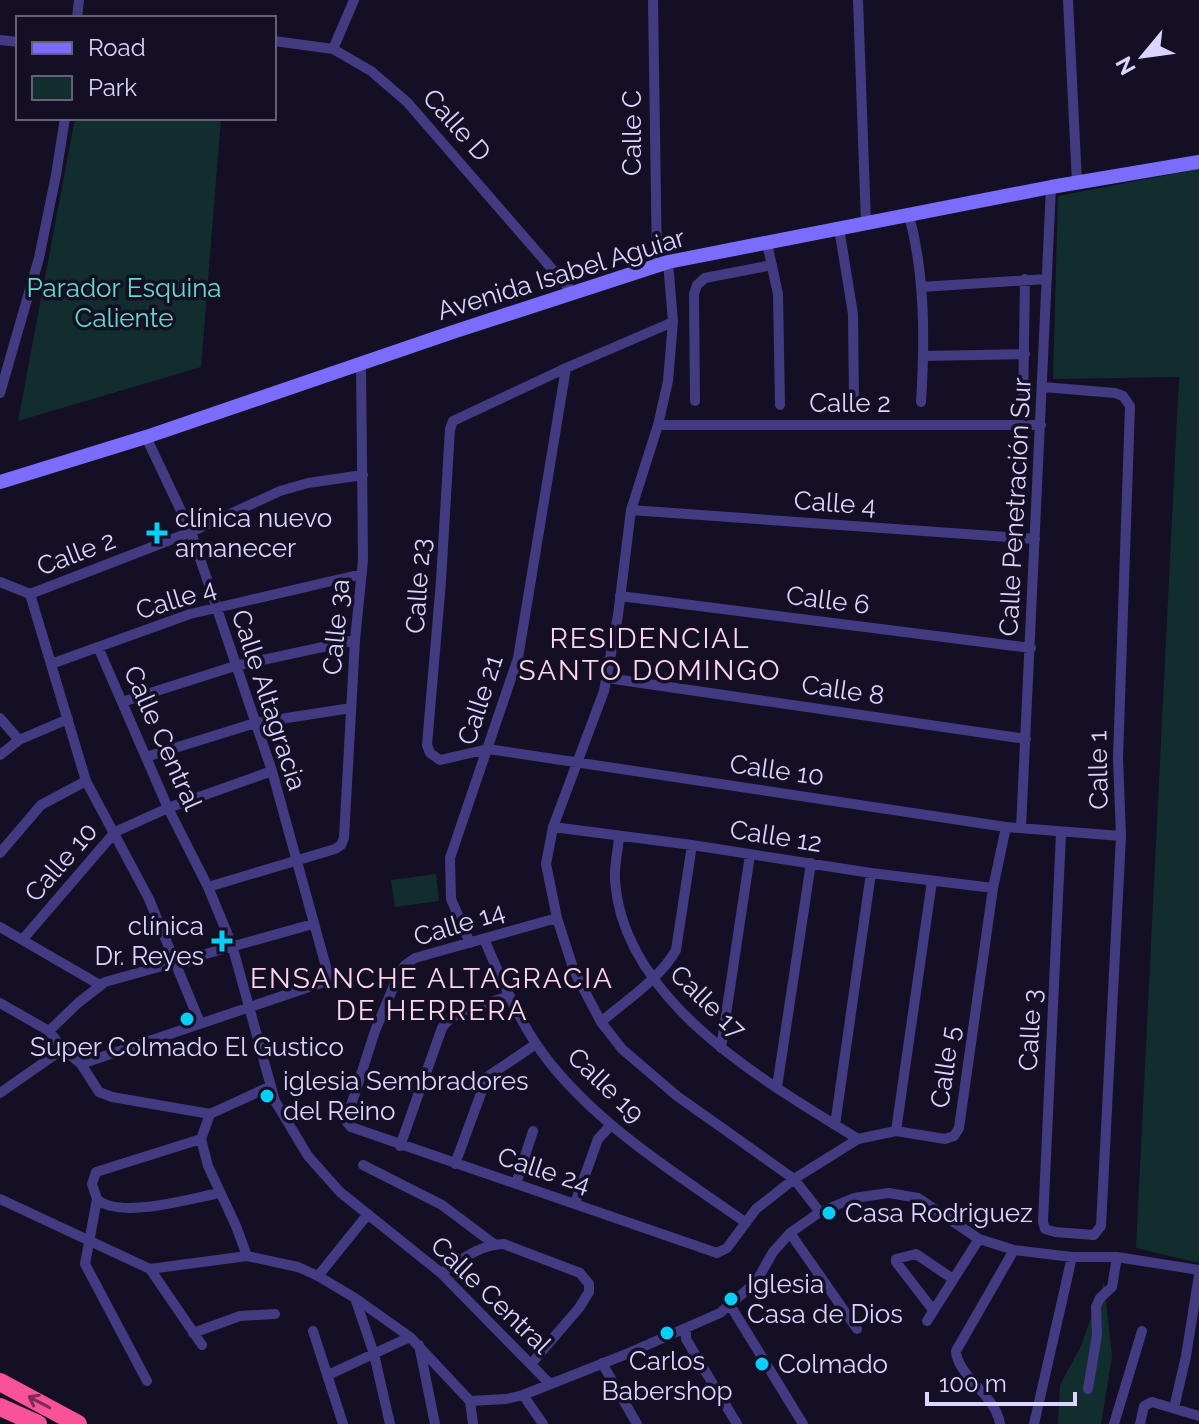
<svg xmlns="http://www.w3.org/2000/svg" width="1199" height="1424" viewBox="0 0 1199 1424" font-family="Raleway,sans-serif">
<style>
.green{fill:#122d2e}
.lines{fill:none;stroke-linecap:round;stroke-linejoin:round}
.minor{stroke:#433b82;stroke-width:10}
.secondary{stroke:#7a6dfb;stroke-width:14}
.motorway{stroke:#fa5297;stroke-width:18}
.oneway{stroke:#7b2d58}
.poi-dot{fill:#07cff7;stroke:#140f24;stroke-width:3}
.labels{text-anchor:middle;stroke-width:7;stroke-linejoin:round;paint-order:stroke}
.street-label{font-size:26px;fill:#dbd4fe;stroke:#140f24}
.park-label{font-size:26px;fill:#61dcc6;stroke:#140f24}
.poi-label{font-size:26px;fill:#dbd4fe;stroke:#140f24;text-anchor:start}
.neighbourhood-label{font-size:28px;letter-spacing:2px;fill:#fed5ec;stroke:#140f24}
</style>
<rect width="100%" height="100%" fill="#140f24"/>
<path class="green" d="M75,118H221L201,367L18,421Z
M1199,169V1263L1136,1248L1179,377L1053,379L1058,196Z
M436,874L439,901L395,907L391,880Z
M1104,1282L1112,1357L1101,1424H1058L1060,1385L1081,1346Z"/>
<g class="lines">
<path class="minor" d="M653,0L657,265
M858,0L866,223
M1068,0L1077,183
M77,18L79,0
M0,40L18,42
M274,41L333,49L371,71L407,102L572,292
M333,49L354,0
M909,215C925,275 925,340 921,402
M839,228L853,314L854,405
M767,243L778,294L780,405
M668,262L673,322L668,381L658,425L631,510L618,615L604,691L553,827L546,864L557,918L574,971L601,1022L622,1049L677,1096L794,1179L820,1212
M921,287L1047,279
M673,322L566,368L453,421L450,429L441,581L427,745L430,753L440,760L488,749L1006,827L1121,836
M923,356L1025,354
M1043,387L1115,393L1123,396L1130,406L1118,758L1121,836L1101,1226L1094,1235L1055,1232L1045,1229L1043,1222L1061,833
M0,393L39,258L56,175L65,118
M695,401L694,294L697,285L705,278L772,265
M1023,407L1025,279
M658,425H1041
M631,510L1035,539
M0,582L30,594
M30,594L86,781L149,899L200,1023
M30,594L191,532L280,491L308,483L363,475
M620,596L1031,648
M98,647L168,808L208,887L232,945L275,1101L308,1156L340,1192L441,1273L549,1383
M51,664L190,614L362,574
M607,678L1026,739
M122,702L235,666L355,640
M0,718L19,740
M0,755L19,740L68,719
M146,757L255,723L351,708
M553,827L692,845L871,873L993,888
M1021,828L1051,187
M619,837C618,851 614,866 615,880C623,1002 766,1082 858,1139
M0,853L41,805L86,781
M208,887L335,849L341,845L344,838L355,640L363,560L361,363
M557,918L415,958L405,965L395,983L375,1031L346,1121L351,1127L717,1253L727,1248L756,1209L794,1179L858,1139L896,1131L945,1139L954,1136L959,1128L993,888L1006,827
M0,927L100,985
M23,939L115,832L168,808L272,771
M484,939C502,981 521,1027 550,1063C603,1129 677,1174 745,1222
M470,943L451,899L450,858L518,658L566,368
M0,1003L49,1031L63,1049L81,1064L99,1092L112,1097L210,1114L271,1086
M601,1022C625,1001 660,979 676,950L692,845
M49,1031L78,1003L105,982L313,924
M721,1048L750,855
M81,1064L324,982L328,974L272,771L191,532L146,437
M777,1087L811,863
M0,1093L63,1049
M210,1114L201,1139L208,1166L236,1226L247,1256
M835,1125L871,873
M896,1131L932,881
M400,1146L442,1028C456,1007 486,1004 510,996
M455,1164L487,1077L536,1044
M363,1165L442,1205L494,1244
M516,1184L533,1131
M0,1199L150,1269L247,1256L298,1267L318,1276L355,1298L410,1337L470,1401L506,1399L523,1395L624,1355L720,1313L756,1282L773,1252L790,1233L820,1212L854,1198L889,1193L918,1198L979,1239L1014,1250L1072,1257H1117L1199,1270
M97,1199L85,1264L147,1381
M97,1199L92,1184L96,1172L201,1139
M97,1199C119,1220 191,1198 220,1193
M575,1203L598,1139L610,1126
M790,1233L857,1329
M150,1269L202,1345
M441,1273C460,1261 480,1244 504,1244L580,1273L589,1284V1292L579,1308L531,1364
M318,1276L368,1214
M355,1298L374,1354L390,1424
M730,1305L803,1424
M933,1310L896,1262V1259L916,1254L953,1279
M927,1321L979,1239
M686,1329V1339L737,1424
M313,1331L343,1424
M193,1333L240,1316L275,1314
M419,1345L435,1424
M602,1363L637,1424
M328,1375L410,1337
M1088,1389L1097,1335L1096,1307L1100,1298L1112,1287L1117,1257
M523,1395L543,1424
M470,1401L473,1424
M1174,1408L1186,1356L1199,1275
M1000,1424C996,1395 957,1376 956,1351L1014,1250
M1034,1424L1072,1257
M1114,1424L1142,1331
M1140,1424L1144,1406L1152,1402L1199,1416"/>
<path class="secondary" d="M0,482L146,437L453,332L668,262L1051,187L1199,162"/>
<path class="motorway" d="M0,1382L78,1424
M0,1407L38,1424"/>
</g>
<defs><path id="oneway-shaft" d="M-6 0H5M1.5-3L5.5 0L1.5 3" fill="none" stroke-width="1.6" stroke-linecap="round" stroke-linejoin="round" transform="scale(2)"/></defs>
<use class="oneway" href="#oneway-shaft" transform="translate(39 1402) rotate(-152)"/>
<g class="poi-dot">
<path d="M153 521h8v8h8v8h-8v8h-8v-8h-8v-8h8z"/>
<path d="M218 929h8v8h8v8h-8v8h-8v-8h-8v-8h8z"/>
<circle cx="187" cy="1019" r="8"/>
<circle cx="267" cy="1096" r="8"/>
<circle cx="829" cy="1213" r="8"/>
<circle cx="731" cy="1299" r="8"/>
<circle cx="667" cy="1333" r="8"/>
<circle cx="762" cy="1364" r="8"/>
</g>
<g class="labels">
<g class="street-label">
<text transform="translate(457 125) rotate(48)" y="9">Calle D</text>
<text transform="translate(632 133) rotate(-90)" y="9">Calle C</text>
<text transform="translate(561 274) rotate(-17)" y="9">Avenida Isabel Aguiar</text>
<text x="850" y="412">Calle 2</text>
<text transform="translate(835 503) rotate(4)" y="9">Calle 4</text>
<text transform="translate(1015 507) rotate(-87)" y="9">Calle Penetración Sur</text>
<text transform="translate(76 553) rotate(-21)" y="9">Calle 2</text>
<text transform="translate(418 586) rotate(-86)" y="9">Calle 23</text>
<text transform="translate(176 599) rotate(-17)" y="9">Calle 4</text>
<text transform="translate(828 600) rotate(7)" y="9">Calle 6</text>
<text transform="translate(336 627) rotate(-85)" y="9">Calle 3a</text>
<text transform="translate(843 690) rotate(8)" y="9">Calle 8</text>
<text transform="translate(269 700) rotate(72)" y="9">Calle Altagracia</text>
<text transform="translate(480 700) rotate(-72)" y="9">Calle 21</text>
<text transform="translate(163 738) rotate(66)" y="9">Calle Central</text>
<text transform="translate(777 770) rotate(8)" y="9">Calle 10</text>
<text transform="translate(1098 770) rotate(-91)" y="9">Calle 1</text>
<text transform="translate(776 836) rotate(9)" y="9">Calle 12</text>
<text transform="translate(61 862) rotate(-49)" y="9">Calle 10</text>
<text transform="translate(459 924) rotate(-17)" y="9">Calle 14</text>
<text transform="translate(708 1002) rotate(44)" y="9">Calle 17</text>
<text transform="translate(1030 1030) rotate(-87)" y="9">Calle 3</text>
<text transform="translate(945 1067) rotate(-82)" y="9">Calle 5</text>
<text transform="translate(606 1085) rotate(44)" y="9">Calle 19</text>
<text transform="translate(544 1170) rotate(18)" y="9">Calle 24</text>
<text transform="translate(491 1295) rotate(44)" y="9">Calle Central</text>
</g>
<g class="park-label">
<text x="124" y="297">Parador Esquina<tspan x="124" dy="30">Caliente</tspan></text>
</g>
<g class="poi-label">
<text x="175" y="527">clínica nuevo<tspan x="175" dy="30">amanecer</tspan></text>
<text x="204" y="935" text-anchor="end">clínica<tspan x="204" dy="30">Dr. Reyes</tspan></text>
<text x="187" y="1056" text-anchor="middle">Super Colmado El Gustico</text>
<text x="283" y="1090">iglesia Sembradores<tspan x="283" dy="30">del Reino</tspan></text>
<text x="845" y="1222">Casa Rodriguez</text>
<text x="747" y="1293">Iglesia<tspan x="747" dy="30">Casa de Dios</tspan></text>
<text x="667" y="1370" text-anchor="middle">Carlos<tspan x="667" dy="30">Babershop</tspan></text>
<text x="778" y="1373">Colmado</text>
</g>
<g class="neighbourhood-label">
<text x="650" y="648">RESIDENCIAL<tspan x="650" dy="32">SANTO DOMINGO</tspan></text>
<text x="432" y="988">ENSANCHE ALTAGRACIA<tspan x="432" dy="32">DE HERRERA</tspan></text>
</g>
</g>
<rect x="16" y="16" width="260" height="104" fill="#140f24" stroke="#645e7b" stroke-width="2"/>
<rect x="32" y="42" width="40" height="12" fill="#7a6dfb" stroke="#645e7b" stroke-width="2"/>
<text x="88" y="56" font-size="24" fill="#dbd4fe">Road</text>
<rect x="32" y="76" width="40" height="24" fill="#122d2e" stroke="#645e7b" stroke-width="2"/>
<text x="88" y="96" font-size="24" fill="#dbd4fe">Park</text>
<g transform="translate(1143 56) rotate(241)" stroke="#140f24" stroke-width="6" paint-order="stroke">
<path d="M0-6L14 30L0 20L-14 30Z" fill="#dbd4fe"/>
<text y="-12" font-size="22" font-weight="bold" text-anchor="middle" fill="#dbd4fe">N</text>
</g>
<path d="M927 1392v12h148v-12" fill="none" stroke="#dbd4fe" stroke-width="4"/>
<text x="939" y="1392" font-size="24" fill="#dbd4fe" stroke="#140f24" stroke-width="6" paint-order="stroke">100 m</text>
</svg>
